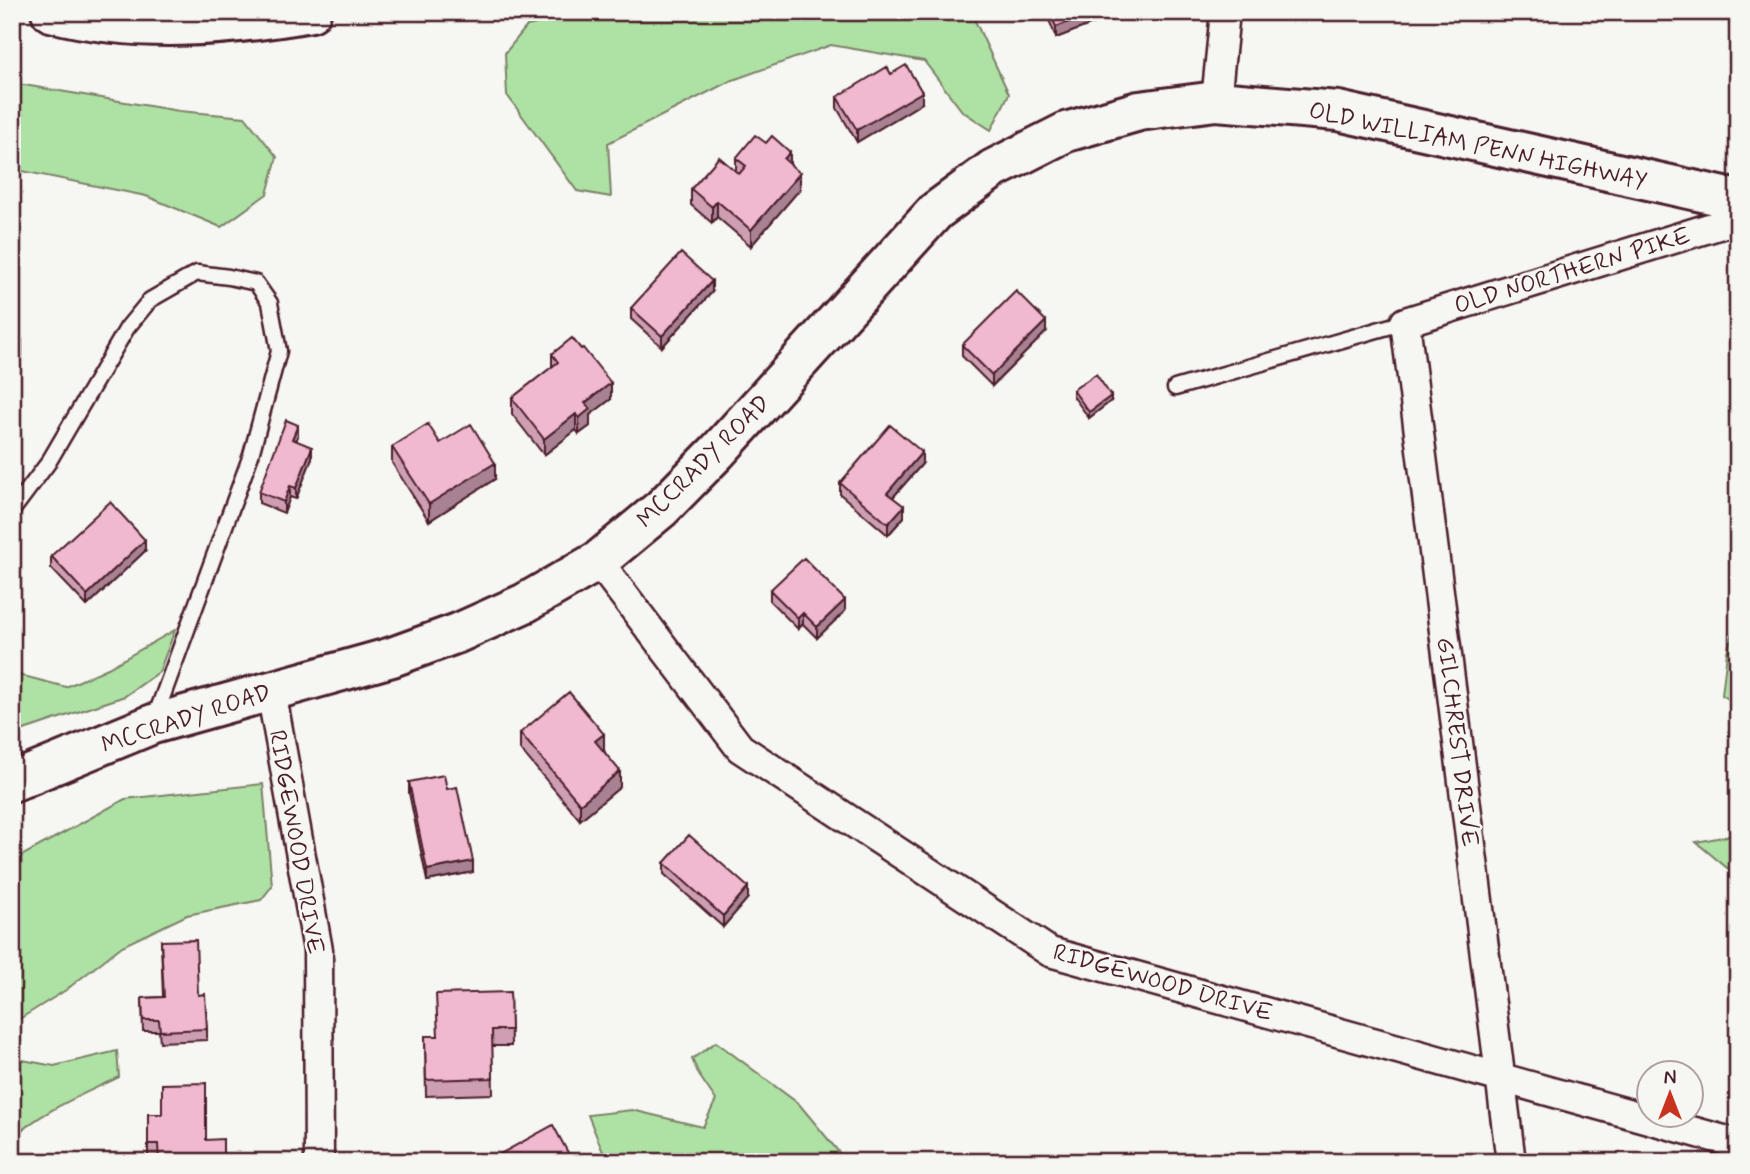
<svg xmlns="http://www.w3.org/2000/svg" width="1750" height="1174" viewBox="0 0 1750 1174" font-family="Mynerve,sans-serif">
<style>
.green{fill:#aee2a4;stroke:#7c8068;stroke-width:2}
.lines{fill:none;stroke-linecap:round;stroke-linejoin:round}
.service-casing{stroke:#4a1f2b;stroke-width:19}
.minor-casing{stroke:#4a1f2b;stroke-width:33}
.secondary-casing{stroke:#4a1f2b;stroke-width:44}
.motorway-casing{stroke:#4a1f2b;stroke-width:44}
.service{stroke:#f6f6f2;stroke-width:14}
.minor{stroke:#f6f6f2;stroke-width:28}
.secondary{stroke:#f6f6f2;stroke-width:38}
.motorway{stroke:#f6f6f2;stroke-width:38}
.wall{fill:#ce9fb3;stroke:#4a1f2b;stroke-width:2}
.shaded-wall{fill:#a88292;stroke:#4a1f2b;stroke-width:2}
.building{fill:#f0b9d0;stroke:#4a1f2b;stroke-width:2}
.labels{text-anchor:middle;stroke-width:5;stroke-linejoin:round;paint-order:stroke}
.street-label{font-size:24px;fill:#4a1f2b;stroke:#f6f6f2}
</style>
<rect width="100%" height="100%" fill="#f6f6f2"/>
<filter id="ink" filterUnits="userSpaceOnUse"><feTurbulence type="fractalNoise" baseFrequency=".0143" numOctaves="2"/><feDisplacementMap in="SourceGraphic" scale="14" xChannelSelector="R" yChannelSelector="G"/><feConvolveMatrix kernelMatrix="1 2 1 2 8 2 1 2 1" color-interpolation-filters="sRGB"/></filter>
<g filter="url(#ink)">
<path class="green" d="M590,12H971L1009,94L991,130L962,111L924,61L831,45L730,81L608,143L611,197L577,191L507,95L505,53L527,26Z
M12,83L179,111L245,117L277,157L267,194L221,227L146,196L12,169Z
M1738,616V705L1722,695L1727,652Z
M175,630L159,672L125,696L12,734V673L66,687L108,668Z
M263,784L272,886L261,900L187,915L122,946L66,990L13,1023L12,1029V861L125,799Z
M1738,834V877L1696,842Z
M716,1042L799,1104L847,1162H607L588,1115L632,1110L703,1127L716,1100L699,1075L692,1059Z
M117,1051L119,1077C86,1093 37,1113 12,1139V1058L54,1066Z"/>
<g class="lines">
<g class="service-casing">
<path id="service" d="M1175,388L1405,322
M12,511L48,463L127,328L150,300L197,273L229,277L256,283L270,303L279,351L251,455L154,720"/>
</g>
<g class="minor-casing">
<path id="minor" d="M1216,101L1225,12
M598,561L740,748L1050,952L1738,1144
M271,691L318,950L319,1162
M1511,1162L1405,322L1738,219"/>
</g>
<g class="secondary-casing">
<path id="secondary" d="M12,782L153,724L392,657L458,633L525,603L598,561L662,508L717,452L936,211L993,169L1066,132L1139,111L1216,101L1338,111L1738,200"/>
</g>
<g class="motorway-casing">
<path id="motorway" d="M51,12C137,34 225,27 311,12"/>
</g>
<use href="#service" class="service"/>
<use href="#minor" class="minor"/>
<use href="#secondary" class="secondary"/>
<use href="#motorway" class="motorway"/>
</g>
<path class="wall" d="M1046,12H1123L1056,38Z
M891,74L922,103L857,142L837,108V97Z
M736,158L790,164L800,189L751,246L717,217L712,223L691,205V189L736,171Z
M712,292L662,347L631,319V308Z
M1046,332L992,386L962,356V345Z
M552,354L611,399L590,415V426L579,434L576,430L544,455L512,414V398L552,367Z
M1073,390L1111,401L1089,418L1073,396Z
M298,436L296,441L312,458L296,499L290,497L284,513L259,503V492Z
M440,443L495,479L429,521L392,463V447Z
M922,464L893,497L904,517L888,535L840,494V483Z
M145,551L87,606L51,568V556Z
M770,590L845,611L817,638L803,624L798,629L770,601Z
M520,733L604,750L620,787L580,820L520,749Z
M409,782L447,789L473,872L427,881L409,793Z
M664,863L748,898L723,927L664,874Z
M161,941L198,995L207,1029V1040L160,1042L159,1031H143L142,998L163,997Z
M510,992L511,1046H492L493,1094L426,1096L425,1036H437Z
M206,1083L158,1160H148V1114H162Z"/>
<path class="shaded-wall" d="M1094,12H1123L1056,38V27Z
M922,92V103L857,142V130Z
M790,152V168L784,159Z
M800,173V189L751,246V230Z
M717,201V217L712,223V207Z
M712,281V292L662,347V336Z
M1046,321V332L992,386V375Z
M22,340V356L12,361V345Z
M611,383V399L590,415V426L579,434V418L585,403Z
M1111,396V401L1089,418V412Z
M576,414V430L544,455V439Z
M298,425V436L292,450V439Z
M312,447V458L296,499V488Z
M922,452V464L887,504V493Z
M495,463V479L429,521V504Z
M290,486V497L284,513V502Z
M904,506V517L888,535V524Z
M145,540V551L87,606V595Z
M845,600V611L817,638V627Z
M803,613V624L798,629V618Z
M604,734V750L595,758V741Z
M620,771V787L580,820V804Z
M473,861V872L427,881V870Z
M748,887V898L723,927V916Z"/>
<path class="building" d="M1050,12H1094L1056,27Z
M906,65L922,92L857,130L837,97L887,67L891,74Z
M755,135L766,143L772,136L790,152L784,159L800,173L751,230L717,201L712,207L691,189L719,157L739,174L746,166L736,158Z
M681,253L712,281L662,336L631,308Z
M1016,291L1046,321L992,375L962,345Z
M12,319L22,340L12,345Z
M572,338L581,349L583,348L611,383L585,403L590,409L579,418L576,414L544,439L512,398L558,362L552,354Z
M1096,374L1111,396L1089,412L1073,390Z
M286,420L298,425L292,439L312,447L296,488L290,486L284,502L259,492Z
M428,424L440,443L471,424L495,463L429,504L392,447Z
M890,425L922,452L887,493L904,506L888,524L840,483Z
M110,502L145,540L87,595L51,556Z
M804,558L845,600L817,627L803,613L798,618L770,590Z
M569,692L604,734L595,741L620,771L580,804L520,733Z
M444,775L447,789L457,787L473,861L427,870L409,782Z
M689,835L748,887L723,916L664,863Z
M196,940L198,995L205,994L207,1029L160,1031L159,1020H143L142,998L164,997L161,941Z
M510,992L511,1030H492L493,1078L426,1080L425,1036H438L436,994Z
M206,1083V1140L223,1139V1162H159L158,1144H148V1114H162V1084Z
M553,1125L573,1162H493L491,1159Z"/>
</g>
<g class="labels">
<g class="street-label">
<text transform="translate(1478 145) rotate(12)" y="8">OLD WILLIAM PENN HIGHWAY</text>
<text transform="translate(1572 270) rotate(-17)" y="8">OLD NORTHERN PIKE</text>
<text transform="translate(703 461) rotate(-45)" y="8">MCCRADY ROAD</text>
<text transform="translate(186 718) rotate(-18)" y="8">MCCRADY ROAD</text>
<text transform="translate(1458 742) rotate(83)" y="8">GILCHREST DRIVE</text>
<text transform="translate(297 842) rotate(80)" y="8">RIDGEWOOD DRIVE</text>
<text transform="translate(1163 982) rotate(16)" y="8">RIDGEWOOD DRIVE</text>
</g>
</g>
<rect width="1750" height="1174" fill="none" stroke="#f6f6f2" stroke-width="42"/>
<rect x="21" y="21" width="1708" height="1132" fill="none" stroke="#4a1f2b" stroke-width="2.5" filter="url(#ink)"/>
<g transform="translate(1670 1094)"><circle r="33" fill="#f6f6f2" stroke="#b1a0a2" stroke-width="2"/>
<path d="M0-5L12 26L0 18L-12 26Z" fill="#c8321e"/>
<text y="-10" font-size="19" font-weight="bold" text-anchor="middle" fill="#4a1f2b">N</text>
</g>
</svg>
